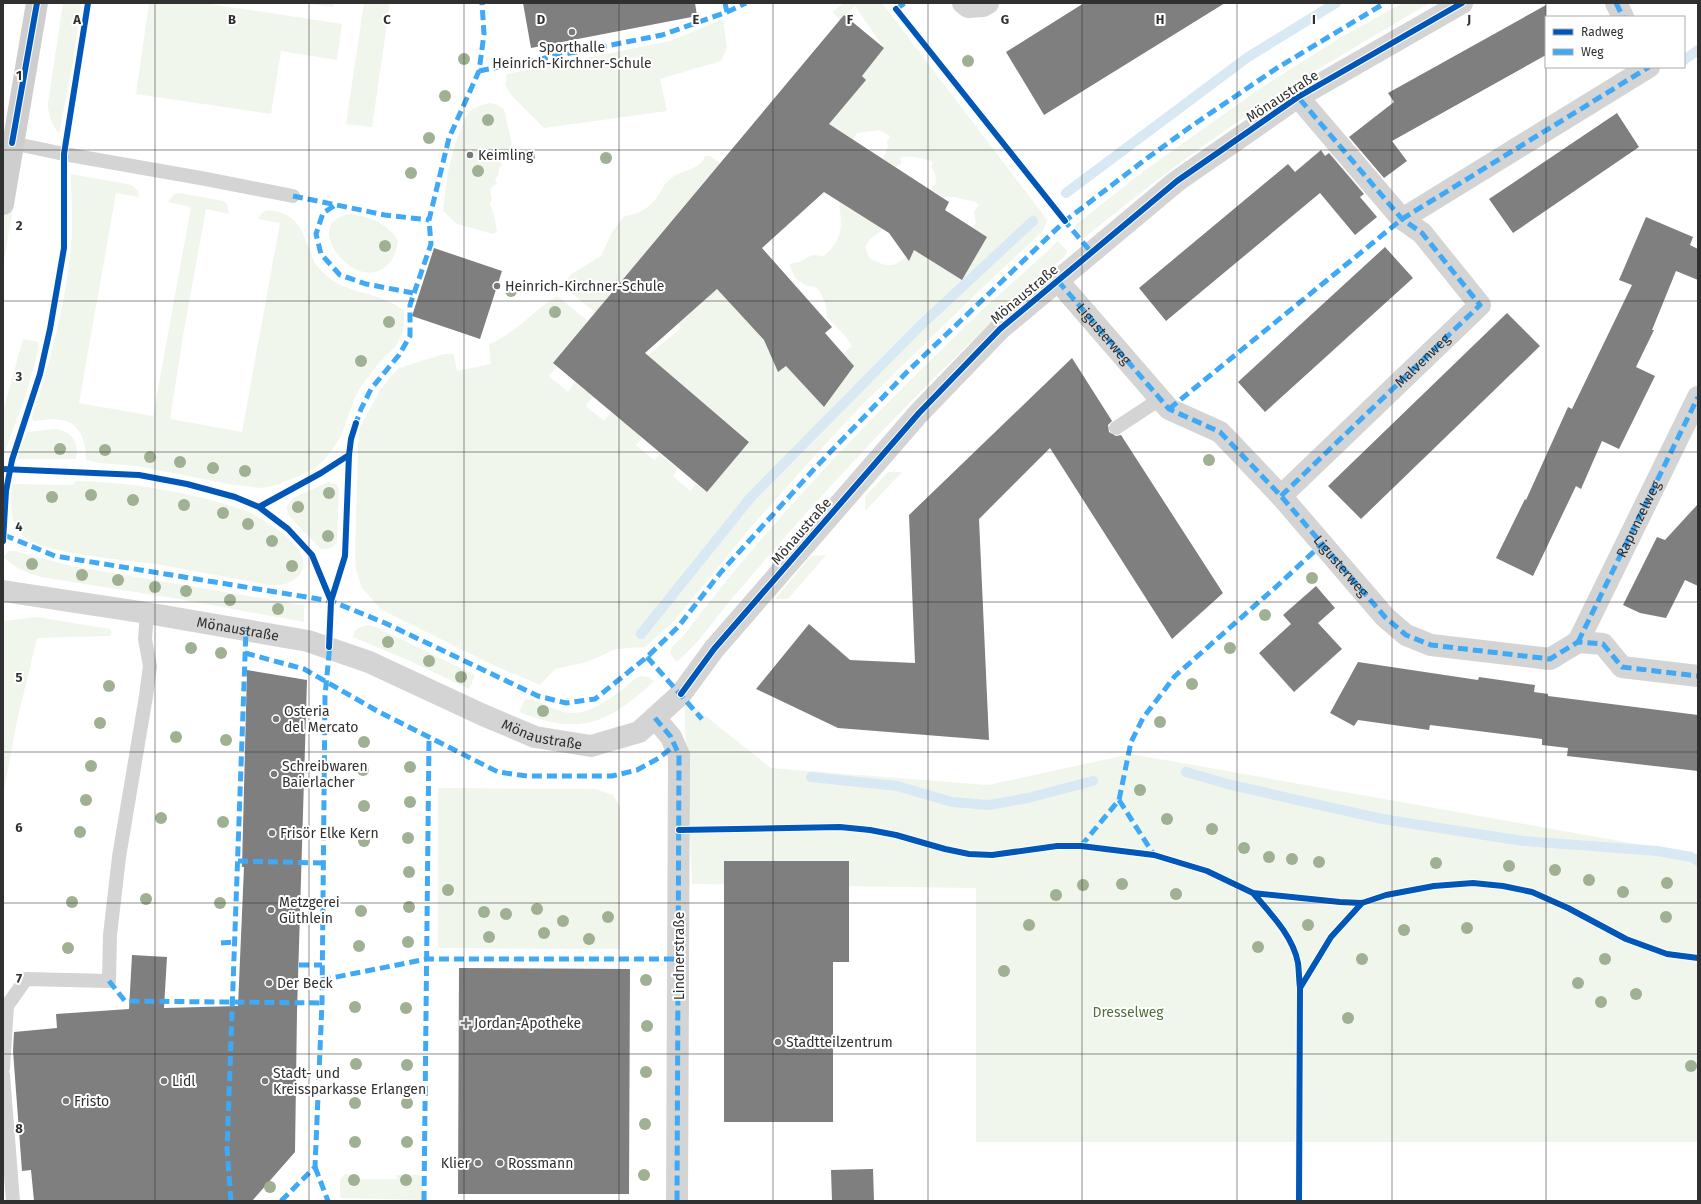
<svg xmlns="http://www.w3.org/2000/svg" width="1701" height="1204" viewBox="0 0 1701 1204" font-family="'Fira Sans',sans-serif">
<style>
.green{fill:#f1f6ec}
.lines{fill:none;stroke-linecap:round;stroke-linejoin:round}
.stream{stroke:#d8e9f4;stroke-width:10}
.building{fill:#7f7f7f}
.lane{stroke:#d4d4d4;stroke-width:14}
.street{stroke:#d4d4d4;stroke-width:22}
.secondary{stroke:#cecece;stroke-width:22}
.quiet{stroke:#3fa9f5;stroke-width:5;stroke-dasharray:10 5;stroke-linecap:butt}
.cycleway-casing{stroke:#fff;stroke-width:8}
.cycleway{stroke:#0057b8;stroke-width:6}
.tree{fill:#a0b092}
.grid{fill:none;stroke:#303030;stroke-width:1;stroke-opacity:0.55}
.poi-dot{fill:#787878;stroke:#fff;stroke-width:1.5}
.labels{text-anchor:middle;stroke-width:4;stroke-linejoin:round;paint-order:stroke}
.poi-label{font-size:14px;fill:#303030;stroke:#fff;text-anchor:start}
.street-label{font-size:14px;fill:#303030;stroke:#fff}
.park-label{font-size:14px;fill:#527039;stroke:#fff}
.grid-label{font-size:13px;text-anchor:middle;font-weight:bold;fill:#303030;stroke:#fff;stroke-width:4;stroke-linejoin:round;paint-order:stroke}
</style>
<rect width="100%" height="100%" fill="#fff"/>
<path class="green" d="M63,3H81L73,62L59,134C52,125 48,116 48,103Z
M149,3H204L342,24L337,60L281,51L271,114L136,94Z
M301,3H334L333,7Z
M364,3H390L372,127L346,124Z
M844,3H882L1042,213L1047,221L1042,232L983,287L861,406L819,451L752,526L674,621L645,647L616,649L587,662L555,669L540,685L497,667L382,610L362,588L356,570L355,557L358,445L360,427L379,392L390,377L399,368L444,354H454L457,371L491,364L489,344C515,334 533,311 557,296L588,321L553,363L557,367L549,376L568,392L575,382L593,397L586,406L604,421L611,412L621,420L674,393L639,435L642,439L636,445L654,460L660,454L678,469L673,476L690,491L696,484L707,492L749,441L647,356L681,328L678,324L717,289L764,340L778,372L786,366L824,407L854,366L843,354L852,346L845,336L827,317L825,302L820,292L815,287L805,285L795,278L789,264L799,262L812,255L824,256C844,239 842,225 839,201L884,229L870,239L865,247L870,259L885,265H894L907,257L909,260L914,250L962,280L987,237L972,227L976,223L974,211L979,205L975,202L954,197H943L930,189L936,183L935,173L931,167L933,162C922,158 912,155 900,158L902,163L896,167L883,159L888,147L887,142L890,136L879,130L857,133L850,145L824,130L866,80L862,76L884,48L855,6L840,20L832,12Z
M1403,3H1430C1382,31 1334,59 1287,89C1216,134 1149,185 1084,238L1074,226L1145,170L1258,90L1338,39Z
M723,19L727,48L721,61L660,79L667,111L544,128L513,97L505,85L507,74L670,41Z
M489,103L496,104L504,109L512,144L501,162L502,166L499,168L498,176L495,179L497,183L490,189L492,200L490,203L494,215L497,231L493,234L457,224L443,211C446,182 449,156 461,129C463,122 466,115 471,110C477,106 483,105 489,103Z
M705,156H710L720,163L606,299L626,316L596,313L565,288L564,285L570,275L601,256L611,234L624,216C640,214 650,208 659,194C662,190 664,184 668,181C679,169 699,172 705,156Z
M71,174L132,185L138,191L139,197L116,193L79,403L153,416L191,207L168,202L174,194L179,193L223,201L227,204L229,214L206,209L183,336L170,419L242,432L280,223L258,219C263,210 266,209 275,211C304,218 304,239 314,261C316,266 321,270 324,273C344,295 382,291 404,311V326L401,337L395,347L378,364L360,388L355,397L341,436L334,447L324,460L315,468L290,480L276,485L262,488L234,485L136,466L99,463L86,460C86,443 82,424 62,420C53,418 42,420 33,421L32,416C51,361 65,305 71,247C73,223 71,198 71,174Z
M17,185L3,266V189Z
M351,214C372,218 386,222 398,241C396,254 393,262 382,269C350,289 300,220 351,214Z
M1058,241L1067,251L1066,255C972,337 884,426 801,519C776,547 752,575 728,603C711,624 697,646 676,662L670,652L672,647L684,635C772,518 875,413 980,312C1006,288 1033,265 1058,241Z
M23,339L39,342L37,355L25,397L3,457V411Z
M55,429C71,431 80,442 76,459H17L27,432Z
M888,472H902L865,511V497Z
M76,481C116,482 155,487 194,496C211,500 227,504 244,510C262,518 318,549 300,574C293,584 280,586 270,585C232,578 194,571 156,564C126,560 44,554 23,536C8,523 11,502 12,484L72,485Z
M328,482L336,484L339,490L337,542C334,548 328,550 321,549L289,516L287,508L288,504L293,498Z
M9,551H15L71,566L302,605H304V622L173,598L41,577C26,573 14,567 3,557Z
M826,555L788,599H775L811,556Z
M36,617L110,629L112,633L110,636L37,638L17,721L3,796V621Z
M367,625L376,627L475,675L469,689L410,661L353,637C354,629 360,627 367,625Z
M642,676L648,677L654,681C608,724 580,736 519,712L525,699C542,700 555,713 572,713C591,713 610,699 624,688C630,683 634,678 642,676Z
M684,699L771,768L988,785L1131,754L1698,855V1142H976V888L692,884Z
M438,788L596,789L613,795L620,807V949L438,948Z
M345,1174L358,1175V1179H397V1175H420L423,1179V1200L340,1198V1179Z"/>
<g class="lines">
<path class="stream" d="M1684,60L1698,50
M1066,193L1248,57L1336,3
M641,634L751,497L921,325L1033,221
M1186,772L1231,785L1382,819L1523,841L1657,851L1691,857L1698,861
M811,777L897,786L952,802L989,805L1028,798L1093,781"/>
</g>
<path class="building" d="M523,3H695L697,16L531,48Z
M1084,3H1225L1044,115L1006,52Z
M1546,5V55L1392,141L1407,161L1384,178L1349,137L1394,102L1388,93Z
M844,15L884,48L862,76L866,80L829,124L949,202L945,210L987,237L962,280L914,250L909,261L889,233L824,192L762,248L832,327L825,333L854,366L824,407L786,366L778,372L764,340L717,289L645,353L749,442L707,492L553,363Z
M1617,113L1639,147L1513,233L1489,199Z
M1321,150L1325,156L1329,153L1364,194L1360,197L1377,217L1355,235L1320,193L1166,321L1139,288L1288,164L1295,172Z
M1646,217L1693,237L1690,245L1698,249V280L1676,271L1652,330H1654L1636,367L1655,376L1619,449L1602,441L1581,489L1576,486L1533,576L1496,558L1525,499L1526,500L1568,407L1572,409L1632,285L1619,280Z
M1385,247L1413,278L1265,412L1238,382Z
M434,248L502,271L480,339L412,316Z
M1507,313L1540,346L1361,519L1328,486Z
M1072,358L1112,421L1108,425L1109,432L1116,436L1121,435L1223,593L1172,639L1050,448L979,519L989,740L838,728L756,689L809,624L850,660L915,663L909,515Z
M1698,504V586L1685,580L1666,618L1640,613L1623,605L1657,537L1665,540Z
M1316,586L1335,608L1318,623L1342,649L1294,692L1259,653L1291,624L1283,615Z
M1358,662L1478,680L1479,677L1535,685L1534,692L1548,694V696L1698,715V771L1567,756L1568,748L1542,745V739L1430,725L1429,730L1358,720L1354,726L1330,713Z
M247,670L307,680L297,1012L295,1152L252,1201H34L31,1170L22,1171L13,1051L14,1032L57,1028L56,1014L129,1009L132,955L167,957L164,1008L238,1006L244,867H242Z
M724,861H849V962H833V1122H724Z
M459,968L630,969L629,1194H458Z
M873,1169L874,1201H832L831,1170Z"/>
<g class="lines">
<path class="lane" d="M12,143L64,154L206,179L293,196
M1116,428L1160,399
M3,1068L7,1006L26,979L109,981L110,935L119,857L146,696L150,666L145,639L147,613
M3,1075L13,1201"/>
<g class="street">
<path d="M963,3L968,7L983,6L988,3"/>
<path d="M1616,3L1623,17"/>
<path d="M1402,219L1649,67"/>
<path d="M1058,281L1169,409L1220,432L1281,496L1385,617L1406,635L1431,645L1550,659L1578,642L1603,644L1622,667L1698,676"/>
<path d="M1281,496L1480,305L1422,233L1402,219L1298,97"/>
<path id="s1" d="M3,591L147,613L308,641L369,662L483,715L535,737L591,746L639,732L681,694L714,649L919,413L1000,329L1177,181L1298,97L1462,3"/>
<path d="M1578,642L1698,397"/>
<path d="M655,718L671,737L679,755L677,1201"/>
</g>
<path class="secondary" d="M3,204L37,3"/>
<g class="quiet">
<path d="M725,3L727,12"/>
<path d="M1616,3L1623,17"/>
<path d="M896,9L905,3"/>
<path d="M479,71L662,35L727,12L746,3"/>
<path d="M293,196L385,215L429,220"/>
<path d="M334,206L323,213L316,234L321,254L340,275L366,284L413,293"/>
<path d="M1063,219L1092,253"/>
<path id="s2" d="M1058,281L1169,409L1220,432L1281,496L1385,617L1406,635L1431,645L1550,659L1578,642L1603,644L1622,667L1698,676"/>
<path d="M1169,409L1402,219L1649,67"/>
<path d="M355,426L361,409L371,389L399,355L410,336V305L431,244L429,220L449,138L479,71L484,34L482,3"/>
<path id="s3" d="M1281,496L1480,305L1422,233L1402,219L1298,97"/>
<path d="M4,535L55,556L331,601L385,623L538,696L566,703L595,699L647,657L678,627L721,572L815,468L908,371L1065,221L1146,159L1193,125L1277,68L1385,3"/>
<path id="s4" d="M1578,642L1698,397"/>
<path d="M245,653L304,669L379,712L498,772L527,776H612L637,770L659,758L675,745"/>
<path d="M647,657L702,719"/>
<path d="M655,718L671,737L679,755L677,1201"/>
<path d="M1119,800L1154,855"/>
<path d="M1081,846L1119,800L1131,742L1143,718L1175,676L1277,586L1322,544"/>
<path d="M238,861L323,863"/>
<path d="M221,943L235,942"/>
<path d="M299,965H322"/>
<path d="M321,980L427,959H679"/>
<path d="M109,981L125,1001L322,1003"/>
<path d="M315,1167L328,1201"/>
<path d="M231,1201L227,1149L246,630"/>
<path d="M281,1201L315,1167L322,1003L325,696L330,644"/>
<path d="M424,1201L429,738"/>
</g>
<g class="cycleway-casing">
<path id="cycleway" d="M896,9L1065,221
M12,143L37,3
M3,469L139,475L187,484L235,497L259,507L288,529L312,555L331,601
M259,507L321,473L349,455
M3,541L6,491L12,460L40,374L50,329L64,248V154L88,3
M329,647L331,601L345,556L349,455L351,439L356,423
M681,694L714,649L919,413L1000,329L1177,181L1298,97L1462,3
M679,830L840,827L870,830L896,835L945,849L969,854L992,855L1057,846H1081L1154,855L1207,871L1253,893L1340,902L1362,903L1386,895L1434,886L1473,883L1503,886L1532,892L1568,908L1626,939L1667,954L1698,958
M1253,893C1270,913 1293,936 1298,963C1299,971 1299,980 1300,988L1331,937L1362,903
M1299,1201L1300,988"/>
</g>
<use href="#cycleway" class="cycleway"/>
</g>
<g class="tree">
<circle cx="464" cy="59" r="6"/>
<circle cx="968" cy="61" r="6"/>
<circle cx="445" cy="96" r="6"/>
<circle cx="488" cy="120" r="6"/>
<circle cx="429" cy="138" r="6"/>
<circle cx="529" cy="157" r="6"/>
<circle cx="606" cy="158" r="6"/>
<circle cx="478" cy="171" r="6"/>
<circle cx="411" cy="173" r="6"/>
<circle cx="385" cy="246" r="6"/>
<circle cx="511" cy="291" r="6"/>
<circle cx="555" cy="312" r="6"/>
<circle cx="389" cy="322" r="6"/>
<circle cx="361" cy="361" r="6"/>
<circle cx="60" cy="449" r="6"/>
<circle cx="105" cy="450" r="6"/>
<circle cx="150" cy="457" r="6"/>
<circle cx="1209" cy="460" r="6"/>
<circle cx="180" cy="462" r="6"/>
<circle cx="213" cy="468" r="6"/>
<circle cx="245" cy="471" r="6"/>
<circle cx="329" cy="493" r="6"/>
<circle cx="91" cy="495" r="6"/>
<circle cx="52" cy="497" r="6"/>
<circle cx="133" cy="500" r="6"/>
<circle cx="184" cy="505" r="6"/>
<circle cx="298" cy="507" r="6"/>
<circle cx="223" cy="513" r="6"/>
<circle cx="248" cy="524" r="6"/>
<circle cx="328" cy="536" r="6"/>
<circle cx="272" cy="541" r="6"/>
<circle cx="32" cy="564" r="6"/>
<circle cx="292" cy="566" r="6"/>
<circle cx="82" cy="575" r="6"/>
<circle cx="1312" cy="578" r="6"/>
<circle cx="118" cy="580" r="6"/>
<circle cx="155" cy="587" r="6"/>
<circle cx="186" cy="591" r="6"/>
<circle cx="230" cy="600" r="6"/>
<circle cx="278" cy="609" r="6"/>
<circle cx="1265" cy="615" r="6"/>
<circle cx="388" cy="642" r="6"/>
<circle cx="191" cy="648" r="6"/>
<circle cx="1230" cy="648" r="6"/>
<circle cx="221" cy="653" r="6"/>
<circle cx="429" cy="661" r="6"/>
<circle cx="461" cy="677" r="6"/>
<circle cx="1192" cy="684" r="6"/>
<circle cx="109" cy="686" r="6"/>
<circle cx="543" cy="711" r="6"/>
<circle cx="1160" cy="722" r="6"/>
<circle cx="100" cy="723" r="6"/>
<circle cx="176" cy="737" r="6"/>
<circle cx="226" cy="740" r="6"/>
<circle cx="364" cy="742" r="6"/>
<circle cx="91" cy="766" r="6"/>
<circle cx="410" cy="767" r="6"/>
<circle cx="363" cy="770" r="6"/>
<circle cx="1140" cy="790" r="6"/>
<circle cx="86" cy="800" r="6"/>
<circle cx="410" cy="802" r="6"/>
<circle cx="364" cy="806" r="6"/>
<circle cx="161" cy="818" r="6"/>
<circle cx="1167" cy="819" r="6"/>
<circle cx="223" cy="822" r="6"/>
<circle cx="1212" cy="829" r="6"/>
<circle cx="80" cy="832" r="6"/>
<circle cx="408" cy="838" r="6"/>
<circle cx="364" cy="841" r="6"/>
<circle cx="1244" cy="848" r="6"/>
<circle cx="1269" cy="857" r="6"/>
<circle cx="1292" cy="859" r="6"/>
<circle cx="1319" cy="862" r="6"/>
<circle cx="1436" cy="863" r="6"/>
<circle cx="1509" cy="866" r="6"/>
<circle cx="1555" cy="870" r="6"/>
<circle cx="409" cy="872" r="6"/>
<circle cx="1589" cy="880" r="6"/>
<circle cx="1667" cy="883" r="6"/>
<circle cx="1122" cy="884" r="6"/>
<circle cx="1083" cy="885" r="6"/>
<circle cx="448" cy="890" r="6"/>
<circle cx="1623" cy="892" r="6"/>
<circle cx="1176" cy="894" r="6"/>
<circle cx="1056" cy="895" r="6"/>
<circle cx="146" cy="899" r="6"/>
<circle cx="72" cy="902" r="6"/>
<circle cx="220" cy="903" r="6"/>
<circle cx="409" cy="907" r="6"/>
<circle cx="537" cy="909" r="6"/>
<circle cx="361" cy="911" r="6"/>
<circle cx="484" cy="912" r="6"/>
<circle cx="506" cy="914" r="6"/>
<circle cx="608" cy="917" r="6"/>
<circle cx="1666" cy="917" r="6"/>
<circle cx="563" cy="921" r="6"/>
<circle cx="1029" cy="925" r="6"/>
<circle cx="1308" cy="925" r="6"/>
<circle cx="1467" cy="928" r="6"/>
<circle cx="1404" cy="930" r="6"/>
<circle cx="544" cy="933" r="6"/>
<circle cx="489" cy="937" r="6"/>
<circle cx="589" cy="939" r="6"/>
<circle cx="408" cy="942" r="6"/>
<circle cx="359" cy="946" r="6"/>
<circle cx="1258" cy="947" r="6"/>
<circle cx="68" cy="948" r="6"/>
<circle cx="1362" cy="959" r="6"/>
<circle cx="1605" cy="959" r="6"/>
<circle cx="1004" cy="971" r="6"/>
<circle cx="646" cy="980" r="6"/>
<circle cx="1578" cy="983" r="6"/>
<circle cx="1636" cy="994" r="6"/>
<circle cx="1601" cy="1002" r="6"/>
<circle cx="355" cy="1007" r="6"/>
<circle cx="406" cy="1008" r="6"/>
<circle cx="1348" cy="1018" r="6"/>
<circle cx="647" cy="1026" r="6"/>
<circle cx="356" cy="1064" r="6"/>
<circle cx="407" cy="1065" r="6"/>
<circle cx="1691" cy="1066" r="6"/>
<circle cx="646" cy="1072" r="6"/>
<circle cx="355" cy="1103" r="6"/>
<circle cx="407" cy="1103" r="6"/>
<circle cx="645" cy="1124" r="6"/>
<circle cx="355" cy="1142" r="6"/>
<circle cx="407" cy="1142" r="6"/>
<circle cx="644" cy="1175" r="6"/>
<circle cx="354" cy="1180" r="6"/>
<circle cx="406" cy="1180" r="6"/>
<circle cx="270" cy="1187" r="6"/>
</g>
<path class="grid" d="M155,3V1201M309,3V1201M464,3V1201M619,3V1201M773,3V1201M928,3V1201M1082,3V1201M1237,3V1201M1392,3V1201M1546,3V17M1546,67V1201M3,150H1698M3,301H1698M3,452H1698M3,602H1698M3,752H1698M3,903H1698M3,1054H1698"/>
<g class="poi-dot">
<circle cx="572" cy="32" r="4"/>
<circle cx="470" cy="155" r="4"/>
<circle cx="497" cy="286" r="4"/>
<circle cx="276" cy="719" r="4"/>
<circle cx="274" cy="774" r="4"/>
<circle cx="272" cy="833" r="4"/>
<circle cx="271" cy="910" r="4"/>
<circle cx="269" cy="983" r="4"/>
<path d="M464 1017h4v4h4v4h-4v4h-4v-4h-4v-4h4z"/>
<circle cx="778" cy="1042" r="4"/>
<circle cx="164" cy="1081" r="4"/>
<circle cx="265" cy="1081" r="4"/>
<circle cx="66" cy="1101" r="4"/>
<circle cx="478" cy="1163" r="4"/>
<circle cx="500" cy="1163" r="4"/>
</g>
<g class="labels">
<g class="poi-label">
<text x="572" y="52" text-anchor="middle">Sporthalle<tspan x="572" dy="16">Heinrich-Kirchner-Schule</tspan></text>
<text x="478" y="160">Keimling</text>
<text x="505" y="291">Heinrich-Kirchner-Schule</text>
<text x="284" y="716">Osteria<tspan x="284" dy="16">del Mercato</tspan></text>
<text x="282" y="771">Schreibwaren<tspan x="282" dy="16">Baierlacher</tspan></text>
<text x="280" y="838">Frisör Elke Kern</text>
<text x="279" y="907">Metzgerei<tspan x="279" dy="16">Güthlein</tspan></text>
<text x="277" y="988">Der Beck</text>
<text x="474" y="1028">Jordan-Apotheke</text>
<text x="786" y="1047">Stadtteilzentrum</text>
<text x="273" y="1078">Stadt- und<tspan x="273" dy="16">Kreissparkasse Erlangen</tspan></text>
<text x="172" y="1086">Lidl</text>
<text x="74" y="1106">Fristo</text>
<text x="470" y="1168" text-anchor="end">Klier</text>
<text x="508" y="1168">Rossmann</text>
</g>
<g class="street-label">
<text transform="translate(1282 96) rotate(-33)" y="5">Mönaustraße</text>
<text transform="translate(1024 294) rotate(-40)" y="5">Mönaustraße</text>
<text dy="5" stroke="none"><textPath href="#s2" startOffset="70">Ligusterweg</textPath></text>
<text dy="5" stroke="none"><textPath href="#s3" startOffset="196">Malvenweg</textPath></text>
<text dy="5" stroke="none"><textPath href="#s4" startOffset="137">Rapunzelweg</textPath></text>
<text transform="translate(801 531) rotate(-49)" y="5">Mönaustraße</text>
<text dy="5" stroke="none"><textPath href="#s2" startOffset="406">Ligusterweg</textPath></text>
<text dy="5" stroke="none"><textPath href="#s1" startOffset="238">Mönaustraße</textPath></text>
<text dy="5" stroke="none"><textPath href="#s1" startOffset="562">Mönaustraße</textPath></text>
<text transform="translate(679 956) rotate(-90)" y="5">Lindnerstraße</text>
</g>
<g class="park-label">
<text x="1128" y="1017">Dresselweg</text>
</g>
</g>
<g class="grid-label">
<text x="77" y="24">A</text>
<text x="232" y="24">B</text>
<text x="387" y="24">C</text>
<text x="541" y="24">D</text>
<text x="696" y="24">E</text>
<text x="850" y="24">F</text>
<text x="1005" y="24">G</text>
<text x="1160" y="24">H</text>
<text x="1314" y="24">I</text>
<text x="1469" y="24">J</text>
<text x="19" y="80">1</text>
<text x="19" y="230">2</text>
<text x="19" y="381">3</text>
<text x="19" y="531">4</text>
<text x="19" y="682">5</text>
<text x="19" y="832">6</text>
<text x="19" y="983">7</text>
<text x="19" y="1133">8</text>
</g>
<rect width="1701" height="1204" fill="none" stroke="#303030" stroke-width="8"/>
<rect x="1545" y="16" width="140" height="52" fill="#ffffff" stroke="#acacac"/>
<rect x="1553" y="29" width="20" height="6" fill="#0057b8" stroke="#acacac"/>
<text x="1581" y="36" font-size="12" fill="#303030">Radweg</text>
<rect x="1553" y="49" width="20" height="6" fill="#3fa9f5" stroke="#acacac"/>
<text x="1581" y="56" font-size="12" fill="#303030">Weg</text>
</svg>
